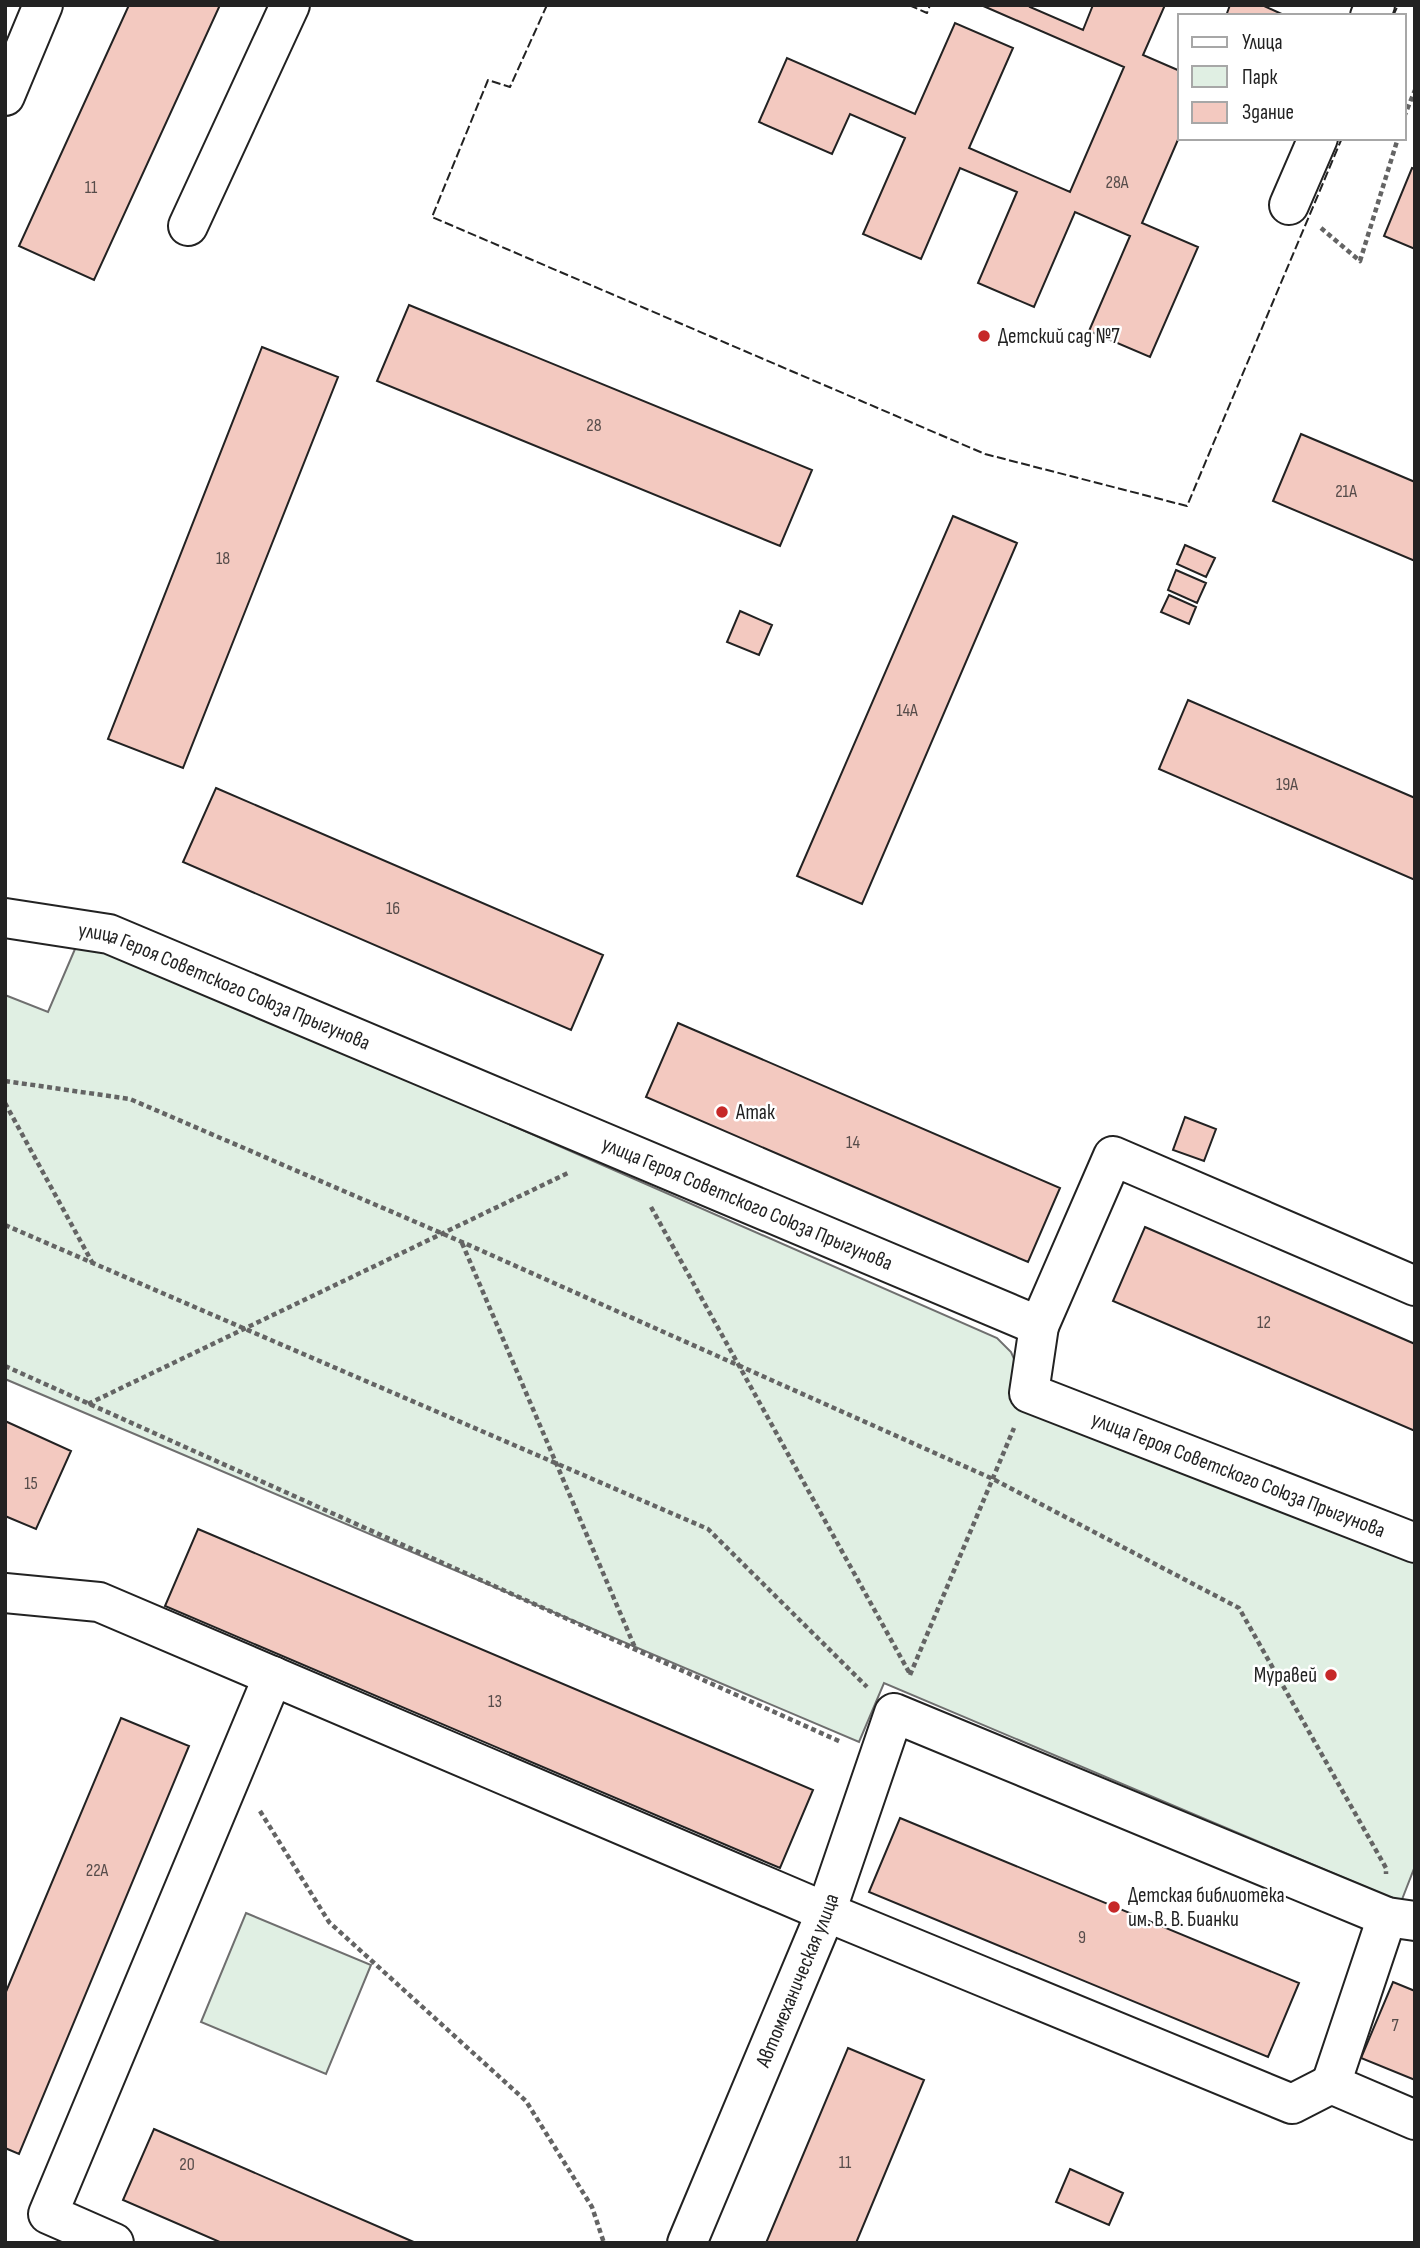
<svg xmlns="http://www.w3.org/2000/svg" width="1420" height="2248" viewBox="0 0 1420 2248" font-family="'Sofia Sans Condensed',sans-serif">
<style>
.green{fill:#e0efe3;stroke:#6f6f6f;stroke-width:2}
.building{fill:#f3c9c0;stroke:#222;stroke-width:2}
.lines{fill:none;stroke-linecap:round;stroke-linejoin:round}
.minor-casing{stroke:#222;stroke-width:42}
.path{stroke:#646464;stroke-width:4.5;stroke-dasharray:5 3.5;stroke-linecap:butt}
.minor{stroke:#fff;stroke-width:38}
.fence{stroke:#222;stroke-width:2;stroke-dasharray:9 3.5;stroke-linecap:butt}
.poi-dot{fill:#c62828;stroke:#fff;stroke-width:2.5}
.labels{text-anchor:middle;stroke-width:5;stroke-linejoin:round;paint-order:stroke}
.number-label{font-size:18px;fill:#564c4a}
.poi-label{font-size:21px;fill:#222;stroke:#fff;text-anchor:start}
.street-label{font-size:21px;fill:#222;stroke:#fff}
</style>
<rect width="100%" height="100%" fill="#fff"/>
<path class="green" d="M103,946L997,1338L1011,1352L1019,1370L1415,1552V1866L1401,1902L884,1683L859,1742L5,1379V995L48,1012L75,949Z
M246,1913L371,1965L326,2074L201,2022Z"/>
<path class="building" d="M129,5H220L94,280L19,246Z
M981,5H1031L1030,7L1083,30L1093,5H1165L1143,55L1180,71V135L1142,223L1198,247L1150,357L1089,331L1130,236L1075,212L1034,307L978,283L1017,192L960,168L921,259L863,234L905,138L850,114L832,154L759,122L787,58L915,114L955,23L1013,48L969,148L1070,192L1124,67Z
M1230,5H1262L1286,16H1226Z
M1412,168L1415,169V249L1384,236Z
M409,305L812,470L780,546L377,381Z
M262,347L338,377L183,768L108,739Z
M1301,434L1415,482V561L1273,501Z
M953,516L1017,543L862,904L797,876Z
M1185,545L1215,558L1206,577L1177,564Z
M1176,570L1206,583L1197,603L1168,590Z
M1169,595L1196,607L1189,624L1161,612Z
M740,611L772,625L759,655L727,642Z
M1188,700L1415,798V880L1159,769Z
M216,788L603,955L571,1030L183,862Z
M678,1023L1060,1188L1028,1262L646,1097Z
M1185,1117L1216,1129L1204,1161L1173,1150Z
M1145,1227L1415,1344V1431L1113,1301Z
M5,1421L71,1451L36,1529L5,1516Z
M198,1529L813,1790L780,1868L165,1606Z
M121,1718L189,1746L19,2154L5,2148V1994Z
M900,1818L1299,1983L1268,2057L869,1892Z
M1393,1982L1415,1991V2080L1361,2058Z
M848,2048L924,2080L856,2243H766Z
M154,2129L416,2243H222L123,2200Z
M1070,2169L1123,2193L1109,2225L1056,2202Z"/>
<g class="lines">
<g class="minor-casing">
<g id="minor">
<path d="M1370,16L1375,5"/>
<path d="M5,96L43,5"/>
<path d="M1289,205L1318,138"/>
<path d="M188,226L290,5"/>
<path id="s1" d="M5,918L109,934L1039,1326L1029,1393L1415,1543"/>
<path d="M1039,1326L1113,1156L1415,1286"/>
<path d="M5,1593L99,1602L826,1912L1292,2104L1331,2084L1415,2120"/>
<path d="M1331,2084L1387,1917"/>
<path d="M114,2243L48,2214L273,1676"/>
<path id="s2" d="M687,2243L826,1912L894,1713L1387,1917L1415,1921"/>
</g>
</g>
<path class="path" d="M1404,117L1415,90
M1321,228L1360,261L1398,138
M5,1081L130,1099L462,1242L993,1479L1239,1608L1386,1868V1874
M5,1103L92,1262
M651,1207L910,1674
M5,1225L708,1529L867,1687
M462,1243L636,1650
M5,1366L841,1742
M88,1404L570,1172
M910,1675L1014,1428
M260,1811L329,1922L526,2101L592,2207L604,2243"/>
<use href="#minor" class="minor"/>
<path class="fence" d="M547,5L510,87L488,80L432,217L985,454L1187,506L1342,138
M909,5L927,13L930,5
M1393,16L1398,5"/>
</g>
<g class="poi-dot">
<circle cx="984" cy="336" r="7"/>
<circle cx="722" cy="1112" r="7"/>
<circle cx="1331" cy="1675" r="7"/>
<circle cx="1114" cy="1907" r="7"/>
</g>
<g class="labels">
<g class="number-label">
<text x="1117" y="188">28А</text>
<text x="91" y="193">11</text>
<text x="594" y="431">28</text>
<text x="1346" y="497">21А</text>
<text x="223" y="564">18</text>
<text x="907" y="716">14А</text>
<text x="1287" y="790">19А</text>
<text x="393" y="914">16</text>
<text x="853" y="1148">14</text>
<text x="1264" y="1328">12</text>
<text x="31" y="1489">15</text>
<text x="495" y="1707">13</text>
<text x="97" y="1876">22А</text>
<text x="1082" y="1943">9</text>
<text x="1395" y="2031">7</text>
<text x="845" y="2168">11</text>
<text x="187" y="2170">20</text>
</g>
<g class="poi-label">
<text x="998" y="343">Детский сад №7</text>
<text x="736" y="1119">Атак</text>
<text x="1317" y="1682" text-anchor="end">Муравей</text>
<text x="1128" y="1902">Детская библиотека<tspan x="1128" dy="24">им. В. В. Бианки</tspan></text>
</g>
<g class="street-label">
<text dy="7" stroke="none"><textPath href="#s1" startOffset="231">улица Героя Советского Союза Прыгунова</textPath></text>
<text dy="7" stroke="none"><textPath href="#s1" startOffset="798">улица Героя Советского Союза Прыгунова</textPath></text>
<text dy="7" stroke="none"><textPath href="#s1" startOffset="1407">улица Героя Советского Союза Прыгунова</textPath></text>
<text dy="7" stroke="none"><textPath href="#s2" startOffset="285">Автомеханическая улица</textPath></text>
</g>
</g>
<rect width="1420" height="2248" fill="none" stroke="#222222" stroke-width="14"/>
<rect x="1178" y="14" width="228" height="126" fill="#ffffff" stroke="#a7a7a7" stroke-width="2"/>
<rect x="1192" y="37" width="35" height="10" fill="#ffffff" stroke="#a7a7a7" stroke-width="2"/>
<text x="1242" y="49" font-size="21" fill="#222222">Улица</text>
<rect x="1192" y="66" width="35" height="21" fill="#e0efe3" stroke="#a7a7a7" stroke-width="2"/>
<text x="1242" y="84" font-size="21" fill="#222222">Парк</text>
<rect x="1192" y="102" width="35" height="21" fill="#f3c9c0" stroke="#a7a7a7" stroke-width="2"/>
<text x="1242" y="119" font-size="21" fill="#222222">Здание</text>
</svg>
